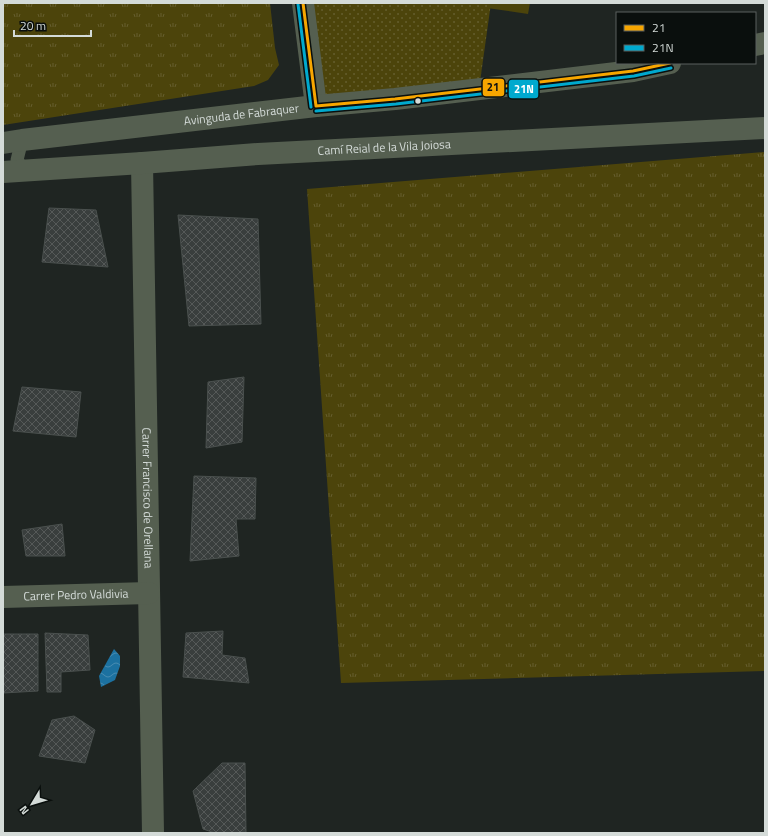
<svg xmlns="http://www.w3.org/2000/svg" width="768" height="836" viewBox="0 0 768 836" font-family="'Titillium Web',sans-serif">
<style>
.grass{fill:url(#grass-tufts)}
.park{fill:url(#park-dots)}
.pitch{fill:#4c440b}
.water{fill:url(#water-waves)}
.building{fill:url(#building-cross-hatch);stroke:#4a504e}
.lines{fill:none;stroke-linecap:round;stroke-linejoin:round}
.lane{stroke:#555f50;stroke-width:13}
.street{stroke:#555f50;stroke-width:22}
.bus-1-casing{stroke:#0a0f0d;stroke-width:6}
.bus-2-casing{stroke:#0a0f0d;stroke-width:6}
.bus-1{stroke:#f7a600;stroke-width:3}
.bus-2{stroke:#00a9ce;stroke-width:3}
.bus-dot{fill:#d4dbd8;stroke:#0a0f0d;stroke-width:1.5}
.labels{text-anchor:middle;stroke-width:4;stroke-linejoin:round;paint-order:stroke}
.street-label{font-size:12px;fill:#d4dbd8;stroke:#0a0f0d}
.line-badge{stroke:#0a0f0d;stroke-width:1.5}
.badge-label{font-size:11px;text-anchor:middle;font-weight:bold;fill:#fff}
.pale-badge-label{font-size:11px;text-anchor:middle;font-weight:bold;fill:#111}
</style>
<defs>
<pattern id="grass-tufts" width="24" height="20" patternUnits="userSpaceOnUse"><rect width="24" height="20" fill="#4c440b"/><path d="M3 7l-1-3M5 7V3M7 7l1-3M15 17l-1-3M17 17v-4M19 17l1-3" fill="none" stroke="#655e2e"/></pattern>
<pattern id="park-dots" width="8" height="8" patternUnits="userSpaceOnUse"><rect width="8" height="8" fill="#4c440b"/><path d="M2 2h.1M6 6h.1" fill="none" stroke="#655e2e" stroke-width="1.8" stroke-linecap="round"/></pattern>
<pattern id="water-waves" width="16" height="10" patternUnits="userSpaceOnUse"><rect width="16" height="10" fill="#1c71a0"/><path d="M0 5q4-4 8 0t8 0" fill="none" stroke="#478bb1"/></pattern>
<pattern id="building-cross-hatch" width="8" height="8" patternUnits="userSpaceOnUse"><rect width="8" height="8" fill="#393e3d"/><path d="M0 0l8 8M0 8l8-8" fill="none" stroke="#555958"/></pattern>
</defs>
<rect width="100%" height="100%" fill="#1f2522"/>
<path class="grass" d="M3,3H270L275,48L279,65L268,80L254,86L3,125Z
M765,152V671L341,683L307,189Z"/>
<path class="park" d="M303,3H491L479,89L316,106Z"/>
<path class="pitch" d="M488,3H530L528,14L487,8Z"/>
<path class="water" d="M114,649L120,656V666L115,680L101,687L99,676Z"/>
<path class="building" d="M49,208L96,210L108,267L42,262Z
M178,215L258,219L261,324L189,326Z
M244,377L242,442L206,448L208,382Z
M22,387L81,392L76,437L13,431Z
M194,476L256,478L255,519H236L239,556L190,561Z
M62,524L65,556H26L22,530Z
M223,631L222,655L245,658L249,683L183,677L186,633Z
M45,633L88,635L90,670L61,672V692H47Z
M3,634H38V691L3,693Z
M74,716L95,730L85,763L39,756L52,720Z
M222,763H245L246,833H215L203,829L193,791Z"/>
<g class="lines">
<path class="lane" d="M22,140L17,160L24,171"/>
<g class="street">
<path d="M303,3L316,106"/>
<path d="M755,45L765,43"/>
<path id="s1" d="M3,143L22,140L316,106L395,99L633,71L670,63"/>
<path id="s2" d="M142,163L153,833"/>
<path id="s3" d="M3,172L142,163L258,154L765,128"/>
<path id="s4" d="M3,597L149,593"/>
</g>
<g class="bus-1-casing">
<path id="bus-1" d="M303,3L316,106
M316,106L395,99L633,71L670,63"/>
</g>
<g class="bus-2-casing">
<path id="bus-2" d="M298,4L311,107
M316,111L396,104L634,76L671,68"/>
</g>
<use href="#bus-1" class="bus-1"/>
<use href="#bus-2" class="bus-2"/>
</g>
<circle class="bus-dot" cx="418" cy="101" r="3.5"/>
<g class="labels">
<g class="street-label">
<text dy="4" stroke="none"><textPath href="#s1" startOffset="240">Avinguda de Fabraquer</textPath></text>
<text dy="4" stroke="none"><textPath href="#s3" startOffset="382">Camí Reial de la Vila Joiosa</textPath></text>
<text dy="4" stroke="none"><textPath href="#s2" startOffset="335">Carrer Francisco de Orellana</textPath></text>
<text dy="4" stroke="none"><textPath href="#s4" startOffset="73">Carrer Pedro Valdivia</textPath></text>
</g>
</g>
<g class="line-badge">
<rect x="482" y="78" width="23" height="19" rx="4" fill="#f7a600"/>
<rect x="508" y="79" width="31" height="20" rx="4" fill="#00a9ce"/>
</g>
<g class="badge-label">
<text x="524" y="93">21N</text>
</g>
<g class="pale-badge-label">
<text x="493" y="91">21</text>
</g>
<rect width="768" height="836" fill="none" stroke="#d4dbd8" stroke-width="8"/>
<rect x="616" y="12" width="140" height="52" fill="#0a0f0d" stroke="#5b615e"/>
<rect x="624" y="25" width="20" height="6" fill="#f7a600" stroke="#5b615e"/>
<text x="652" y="32" font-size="12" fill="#d4dbd8">21</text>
<rect x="624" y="45" width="20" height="6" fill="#00a9ce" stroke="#5b615e"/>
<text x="652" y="52" font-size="12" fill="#d4dbd8">21N</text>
<g transform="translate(32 804) rotate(232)" stroke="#0a0f0d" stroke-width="3" paint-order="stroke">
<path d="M0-3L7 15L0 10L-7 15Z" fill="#d4dbd8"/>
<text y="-6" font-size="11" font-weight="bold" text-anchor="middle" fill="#d4dbd8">N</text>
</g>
<path d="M14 30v6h77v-6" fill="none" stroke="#d4dbd8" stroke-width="2"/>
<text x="20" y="30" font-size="12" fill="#d4dbd8" stroke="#0a0f0d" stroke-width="3" paint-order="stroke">20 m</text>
</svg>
